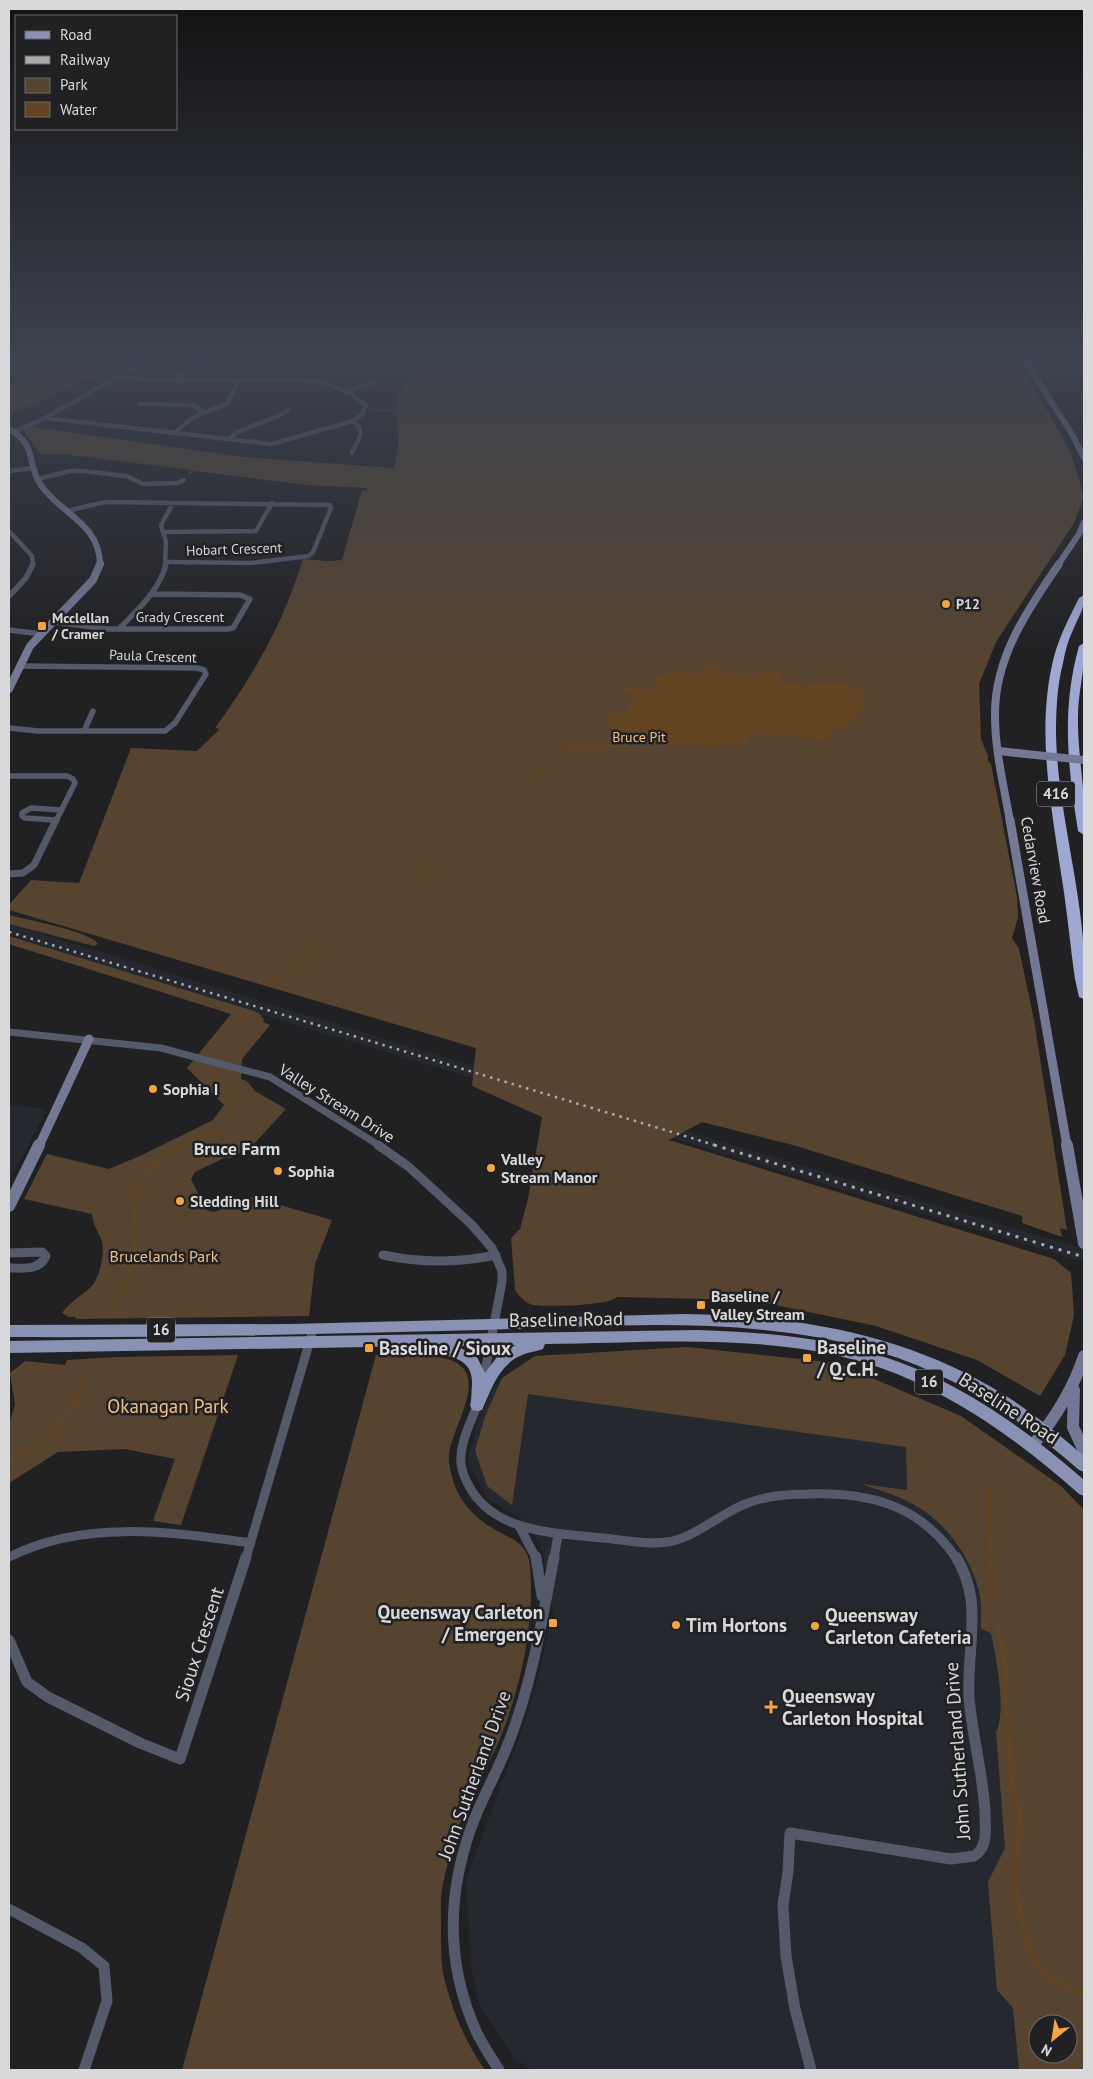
<svg xmlns="http://www.w3.org/2000/svg" width="1093" height="2079" viewBox="0 0 1093 2079" font-family="'PT Sans',sans-serif">
<style>
.built{fill:#262830}
.green{fill:#564431;fill-rule:evenodd}
.water{fill:#624423}
.lines{fill:none;stroke-linecap:round;stroke-linejoin:round}
.stream-far4{stroke:#624423;stroke-width:1}
.stream-far3{stroke:#624423;stroke-width:2}
.stream-far2{stroke:#624423;stroke-width:2.5}
.stream-far1{stroke:#624423;stroke-width:3}
.stream{stroke:#624423;stroke-width:4}
.street-far4{stroke:#555a6b;stroke-width:4.5}
.street-far3{stroke:#555a6b;stroke-width:5.5}
.street-far2{stroke:#555a6b;stroke-width:7}
.street-far1{stroke:#555a6b;stroke-width:9}
.street{stroke:#555a6b;stroke-width:11}
.secondary-far3{stroke:#737995;stroke-width:6}
.secondary-far2{stroke:#737995;stroke-width:8}
.secondary-far1{stroke:#737995;stroke-width:9}
.secondary{stroke:#737995;stroke-width:12}
.primary{fill:#8992b5;fill-rule:evenodd}
.highway{fill:#9ea8d2;fill-rule:evenodd}
.rail-far1{stroke:#ababad;stroke-width:2.5;stroke-dasharray:2.5 5;stroke-linecap:butt}
.rail{stroke:#ababad;stroke-width:3;stroke-dasharray:3 6;stroke-linecap:butt}
.secondary-bridge{stroke:#737995;stroke-width:8}
.poi-dot{fill:#f3a443;stroke:#212123;stroke-width:2}
.labels{text-anchor:middle;stroke-width:5;stroke-linejoin:round;paint-order:stroke}
.far-street-label{font-size:14px;fill:#d9d9db;stroke:#212123}
.far-poi-label{font-size:14px;font-weight:bold;fill:#d9d9db;stroke:#212123;text-anchor:start}
.far-park-label{font-size:14px;fill:#f3bf88;stroke:#212123}
.shield{fill:#212123;stroke:#a2a2a4;stroke-width:1}
.shield-label{font-size:15px;font-weight:bold;fill:#d9d9db}
.street-label{font-size:16px;fill:#d9d9db;stroke:#212123}
.poi-label{font-size:16px;font-weight:bold;fill:#d9d9db;stroke:#212123;text-anchor:start}
.park-label{font-size:16px;fill:#f3bf88;stroke:#212123}
.neighbourhood-label{font-size:18px;font-weight:bold;fill:#d9d9db;stroke:#212123}
.near-street-label{font-size:19px;fill:#d9d9db;stroke:#212123}
.near-poi-label{font-size:19px;font-weight:bold;fill:#d9d9db;stroke:#212123;text-anchor:start}
.near-park-label{font-size:19px;fill:#f3bf88;stroke:#212123}
</style>
<rect width="100%" height="100%" fill="#212123"/>
<path class="built" d="M9,924L679,1129L1084,1249V1262L243,1009L9,935Z
M9,1105L47,1109L9,1181Z
M525,1376L911,1429L962,1521L1011,1683L1037,2070H532L514,2058L479,2004L471,1965L466,1879L522,1730L537,1682L553,1611L541,1544L521,1519L487,1498L468,1461L477,1424L494,1385Z"/>
<path class="green" d="M51,362H108L104,364L105,369L93,373V376L106,379L104,380L83,378L66,390L9,415V385L21,377L9,374V372L27,375L39,370H43L52,364Z
M371,362H1018L1070,450L1084,497L1074,523L996,642L979,684L981,739L988,756V761L991,764L1017,897L1018,917L1012,938L1019,949L1034,1020L1067,1230L1060,1228L1062,1237L1022,1223V1216L793,1145L702,1122L669,1140L1054,1259L1071,1273L1074,1315L1065,1355L1040,1396L977,1360L876,1326L751,1300L617,1297C608,1306 546,1307 533,1305C525,1303 519,1296 515,1290L511,1238L520,1229L528,1199L542,1117L472,1086L476,1048L9,910V905L31,880L79,883L131,748L197,751L218,731L219,729L215,728C255,673 283,624 303,559L328,561L342,560L362,490L366,491L367,488L307,485L195,471L189,475H187L192,470L62,454L41,455L19,425L243,457L394,468L399,441L396,412L371,411V409L397,410L398,395L408,380L401,370L369,364Z
M9,915C26,920 91,931 98,944L94,946L9,924Z
M9,936L254,1011L260,1014L264,1020L263,1022L270,1025L242,1059L241,1079L247,1081L255,1091L286,1109L253,1145L231,1158H224L195,1172L191,1179L206,1210L214,1212L252,1197L332,1220L315,1264L309,1316L75,1319L76,1317H69L62,1313C70,1302 81,1296 91,1287C100,1278 106,1251 101,1239C97,1230 93,1224 92,1214L24,1199L47,1154L109,1169L142,1155L213,1120L224,1105L187,1068L231,1014L9,944Z
M688,1347L837,1363L961,1416L1061,1486L1084,1510V2070H1019L1013,2008L997,1990L988,1882L1005,1848L996,1732C1007,1711 996,1657 991,1633L981,1629C980,1617 982,1602 979,1591C969,1554 944,1519 909,1502C894,1494 877,1490 862,1484L907,1490L906,1447L528,1394L512,1505L487,1486L475,1450L485,1417L502,1378L535,1356ZM1038,2024H1068V2054H1038Z
M238,1355L181,1525L153,1521L175,1459L125,1449L58,1452L9,1483V1425L15,1404L10,1373L25,1361L65,1365L67,1360L118,1357Z
M376,1355C396,1356 417,1355 437,1357C498,1365 453,1421 449,1455C448,1462 451,1474 453,1480C458,1499 473,1516 489,1526C507,1538 528,1541 530,1566C535,1620 521,1688 500,1738C487,1770 467,1800 457,1832C451,1851 445,1871 442,1890C440,1900 441,1911 441,1921C441,1941 440,1965 446,1985C454,2015 467,2045 485,2070H182Z"/>
<path class="water" d="M708,665L722,666L715,671L727,674H745L752,678H757L758,670L784,671L778,675C781,678 784,682 787,683C809,691 841,673 860,691C863,694 866,699 869,703L853,723L833,731L827,739H813L751,733L746,744L708,747L700,744L657,746L642,743L584,751L558,750L569,746H587L638,741L614,730L606,719L611,713L628,714L629,704L638,700L632,694L621,690C630,682 637,687 647,691L654,688L662,682L647,677L670,674L673,669L698,676L694,670L703,672Z"/>
<g class="lines">
<path class="stream-far4" d="M764,362L819,371L944,415L1049,413
M9,402L44,384L76,362
M1075,414L1084,416"/>
<path class="stream-far3" d="M485,821L513,798L563,750"/>
<path class="stream-far2" d="M266,984L283,975L331,937L424,872L486,820
M225,1056L248,1014
M181,1146L208,1133L229,1127L235,1097L219,1090L217,1075"/>
<path class="stream-far1" d="M112,1307C119,1295 129,1284 132,1270C144,1208 112,1185 183,1145
M9,1460L43,1443L77,1401L86,1365
M994,1466L1000,1459
M989,1481L991,1558"/>
<path class="stream" d="M991,1557L992,1603
M997,1623L1007,1673L1005,1685L1012,1786L1020,1810L1015,1882L1026,1940L1036,1963L1045,1975L1084,1995"/>
<path class="street-far4" d="M9,370L25,362
M172,380L202,362
M346,392L376,381
M140,404L192,405L203,412
M45,418L271,444L353,421L362,414L366,406L351,393L318,381L149,380L117,377
M14,432L45,418L143,362
M174,433L195,416L227,404L238,380
M228,439C246,424 270,423 289,410
M352,453C358,439 367,432 353,421
M9,471L34,468
M38,479L70,471H83L126,476L144,484L177,483L184,480
M67,511L105,502L330,505L331,508L313,552L309,556L251,563L168,562
M9,531L32,556L33,565
M164,532L256,531L272,503
M165,565L166,542L161,525L173,503"/>
<path class="street-far3" d="M9,596L26,578L33,564
M54,622L108,629H228L233,628L250,599L240,595L152,594
M119,629C137,610 160,590 166,564
M9,630L42,634
M9,728L38,731H165L175,723L206,674L204,670L197,668L21,666
M84,731L93,711
M9,776H67L73,779L75,783L56,821
M55,820L25,818L22,816V813L31,808L61,810"/>
<path class="street-far2" d="M9,874L23,873L34,865L56,820
M9,1032L161,1048L270,1077L380,1146"/>
<path class="street-far1" d="M378,1145L409,1167L471,1224L492,1248L502,1271V1282L483,1382
M9,1253L42,1252L46,1256C39,1271 24,1268 9,1268
M383,1255C421,1263 458,1263 496,1255
M478,1403C471,1423 459,1443 461,1464C462,1472 465,1479 469,1486C494,1533 556,1533 603,1538C625,1540 646,1545 667,1542C693,1539 720,1514 745,1504C765,1496 787,1494 808,1494C870,1492 920,1505 956,1558
M519,1526L536,1558
M9,1557C84,1519 171,1532 251,1543
M246,1558L313,1330
M554,1558L558,1535"/>
<path class="street" d="M536,1557L542,1596
M9,1640L27,1682L48,1697L140,1743L180,1759L246,1557
M9,1909L82,1948L104,1966L107,2001L84,2070
M499,2070C491,2057 482,2044 476,2031C446,1964 447,1896 471,1828C481,1799 497,1773 508,1744C532,1684 542,1620 554,1557
M811,2070L795,2009L786,1956L783,1905L788,1872L790,1833L951,1859L974,1856C981,1852 984,1846 985,1837C988,1791 973,1744 969,1698C967,1665 975,1632 971,1599C969,1584 964,1570 956,1557"/>
<path class="secondary-far3" d="M1026,362L1072,434L1084,458
M9,429C38,446 26,461 40,484C60,514 100,523 100,565
M1058,565L1079,534L1084,522"/>
<path class="secondary-far2" d="M9,689L30,646L93,580L100,564
M999,751L1026,754
M1010,821C1004,787 995,751 995,716C994,658 1028,609 1059,564"/>
<path class="secondary-far1" d="M1010,820L1067,1146
M39,1146L89,1039"/>
<path class="secondary" d="M1067,1145L1084,1243
M9,1206L39,1145
M1074,1390L1073,1427L1084,1451
M1033,1445C1055,1418 1073,1390 1084,1356"/>
<path class="primary" d="M685,1314C791,1315 900,1333 993,1388C1026,1407 1055,1431 1084,1456V1472L1079,1470C1019,1418 956,1375 880,1352C751,1314 614,1326 482,1330C324,1334 166,1338 9,1337V1325L290,1324Z
M699,1330C755,1332 813,1336 868,1352C950,1375 1020,1424 1084,1480V1496L1079,1494C1024,1445 965,1402 897,1374C789,1330 658,1343 545,1344L543,1349C535,1352 527,1352 520,1356C499,1365 491,1390 482,1410L477,1411L472,1410L470,1405C472,1400 471,1392 472,1386C474,1356 449,1358 428,1350L426,1346L9,1353V1341ZM516,1345L500,1353L485,1373L477,1357L457,1346Z"/>
<path class="highway" d="M1084,595C1085,609 1078,617 1073,630C1068,640 1065,652 1063,663C1057,686 1056,711 1056,735C1058,823 1090,910 1084,999L1079,997L1075,979C1070,944 1067,909 1061,873C1051,805 1037,734 1052,665C1057,641 1068,620 1079,598Z
M1084,643C1086,667 1078,691 1078,716C1077,755 1087,795 1084,835L1078,831C1068,767 1061,710 1079,646Z"/>
<path class="rail-far1" d="M9,932L718,1146"/>
<path class="rail" d="M714,1145L1084,1257"/>
<path class="secondary-bridge" d="M1026,754L1084,760"/>
</g>
<linearGradient id="sky" x2="0" y2="1"><stop stop-color="#121213"/><stop offset="0.55" stop-color="#3d4350"/><stop offset="1" stop-color="#3d4350" stop-opacity="0"/></linearGradient>
<rect width="1093" height="653" fill="url(#sky)"/>
<g class="poi-dot">
<circle cx="946" cy="604" r="5"/>
<rect x="37" y="621" width="10" height="10" rx="2.5"/>
<circle cx="153" cy="1089" r="5"/>
<circle cx="491" cy="1168" r="5"/>
<circle cx="278" cy="1171" r="5"/>
<circle cx="180" cy="1201" r="5"/>
<rect x="696" y="1300" width="10" height="10" rx="2.5"/>
<rect x="364" y="1343" width="10" height="10" rx="2.5"/>
<rect x="802" y="1353" width="10" height="10" rx="2.5"/>
<rect x="548" y="1618" width="10" height="10" rx="2.5"/>
<circle cx="676" cy="1625" r="5"/>
<circle cx="815" cy="1626" r="5"/>
<path d="M768.5 1699.5h5v5h5v5h-5v5h-5v-5h-5v-5h5z"/>
</g>
<g class="labels">
<g class="far-street-label">
<text transform="translate(234 549) rotate(-2)" y="5">Hobart Crescent</text>
<text x="180" y="622">Grady Crescent</text>
<text transform="translate(153 656) rotate(2)" y="5">Paula Crescent</text>
</g>
<g class="far-poi-label">
<text x="956" y="609">P12</text>
<text x="52" y="623">Mcclellan<tspan x="52" dy="16">/ Cramer</tspan></text>
</g>
<g class="far-park-label">
<text x="639" y="742">Bruce Pit</text>
</g>
<g class="shield">
<rect x="1037" y="781.5" width="38" height="25" rx="4"/>
<rect x="147" y="1317.5" width="28" height="25" rx="4"/>
<rect x="915" y="1369.5" width="28" height="25" rx="4"/>
</g>
<g class="shield-label">
<text x="1056" y="799">416</text>
<text x="161" y="1335">16</text>
<text x="929" y="1387">16</text>
</g>
<g class="street-label">
<text transform="translate(1036 870) rotate(80)" y="6">Cedarview Road</text>
<text transform="translate(337 1103) rotate(32)" y="6">Valley Stream Drive</text>
</g>
<g class="poi-label">
<text x="163" y="1095">Sophia I</text>
<text x="501" y="1165">Valley<tspan x="501" dy="18">Stream Manor</tspan></text>
<text x="288" y="1177">Sophia</text>
<text x="190" y="1207">Sledding Hill</text>
<text x="711" y="1302">Baseline /<tspan x="711" dy="18">Valley Stream</tspan></text>
</g>
<g class="park-label">
<text x="164" y="1262">Brucelands Park</text>
</g>
<g class="neighbourhood-label">
<text x="237" y="1155">Bruce Farm</text>
</g>
<g class="near-street-label">
<text transform="translate(566 1319) rotate(-1)" y="7">Baseline Road</text>
<text transform="translate(1009 1408) rotate(33)" y="7">Baseline Road</text>
<text transform="translate(199 1644) rotate(-72)" y="7">Sioux Crescent</text>
<text transform="translate(957 1751) rotate(-94)" y="7">John Sutherland Drive</text>
<text transform="translate(474 1775) rotate(-70)" y="7">John Sutherland Drive</text>
</g>
<g class="near-poi-label">
<text x="817" y="1354">Baseline<tspan x="817" dy="22">/ Q.C.H.</tspan></text>
<text x="379" y="1355">Baseline / Sioux</text>
<text x="543" y="1619" text-anchor="end">Queensway Carleton<tspan x="543" dy="22">/ Emergency</tspan></text>
<text x="825" y="1622">Queensway<tspan x="825" dy="22">Carleton Cafeteria</tspan></text>
<text x="686" y="1632">Tim Hortons</text>
<text x="782" y="1703">Queensway<tspan x="782" dy="22">Carleton Hospital</tspan></text>
</g>
<g class="near-park-label">
<text x="168" y="1413">Okanagan Park</text>
</g>
</g>
<rect width="1093" height="2079" fill="none" stroke="#d9d9db" stroke-width="20"/>
<rect x="15" y="15" width="162" height="115" fill="#212123" stroke="#6b6b6d"/>
<rect x="25" y="31" width="25" height="8" fill="#8992b5" stroke="#6b6b6d"/>
<text x="60" y="40" font-size="15" fill="#d9d9db">Road</text>
<rect x="25" y="56" width="25" height="8" fill="#ababad" stroke="#6b6b6d"/>
<text x="60" y="65" font-size="15" fill="#d9d9db">Railway</text>
<rect x="25" y="78" width="25" height="15" fill="#564431" stroke="#6b6b6d"/>
<text x="60" y="90" font-size="15" fill="#d9d9db">Park</text>
<rect x="25" y="102" width="25" height="15" fill="#624423" stroke="#6b6b6d"/>
<text x="60" y="115" font-size="15" fill="#d9d9db">Water</text>
<g transform="translate(1053 2039) rotate(210)"><circle r="24" fill="#212123" stroke="#6b6b6d"/>
<path d="M0-4L9 19L0 12L-9 19Z" fill="#f3a443"/>
<text y="-8" font-size="14" font-weight="bold" text-anchor="middle" fill="#d9d9db">N</text>
</g>
</svg>
